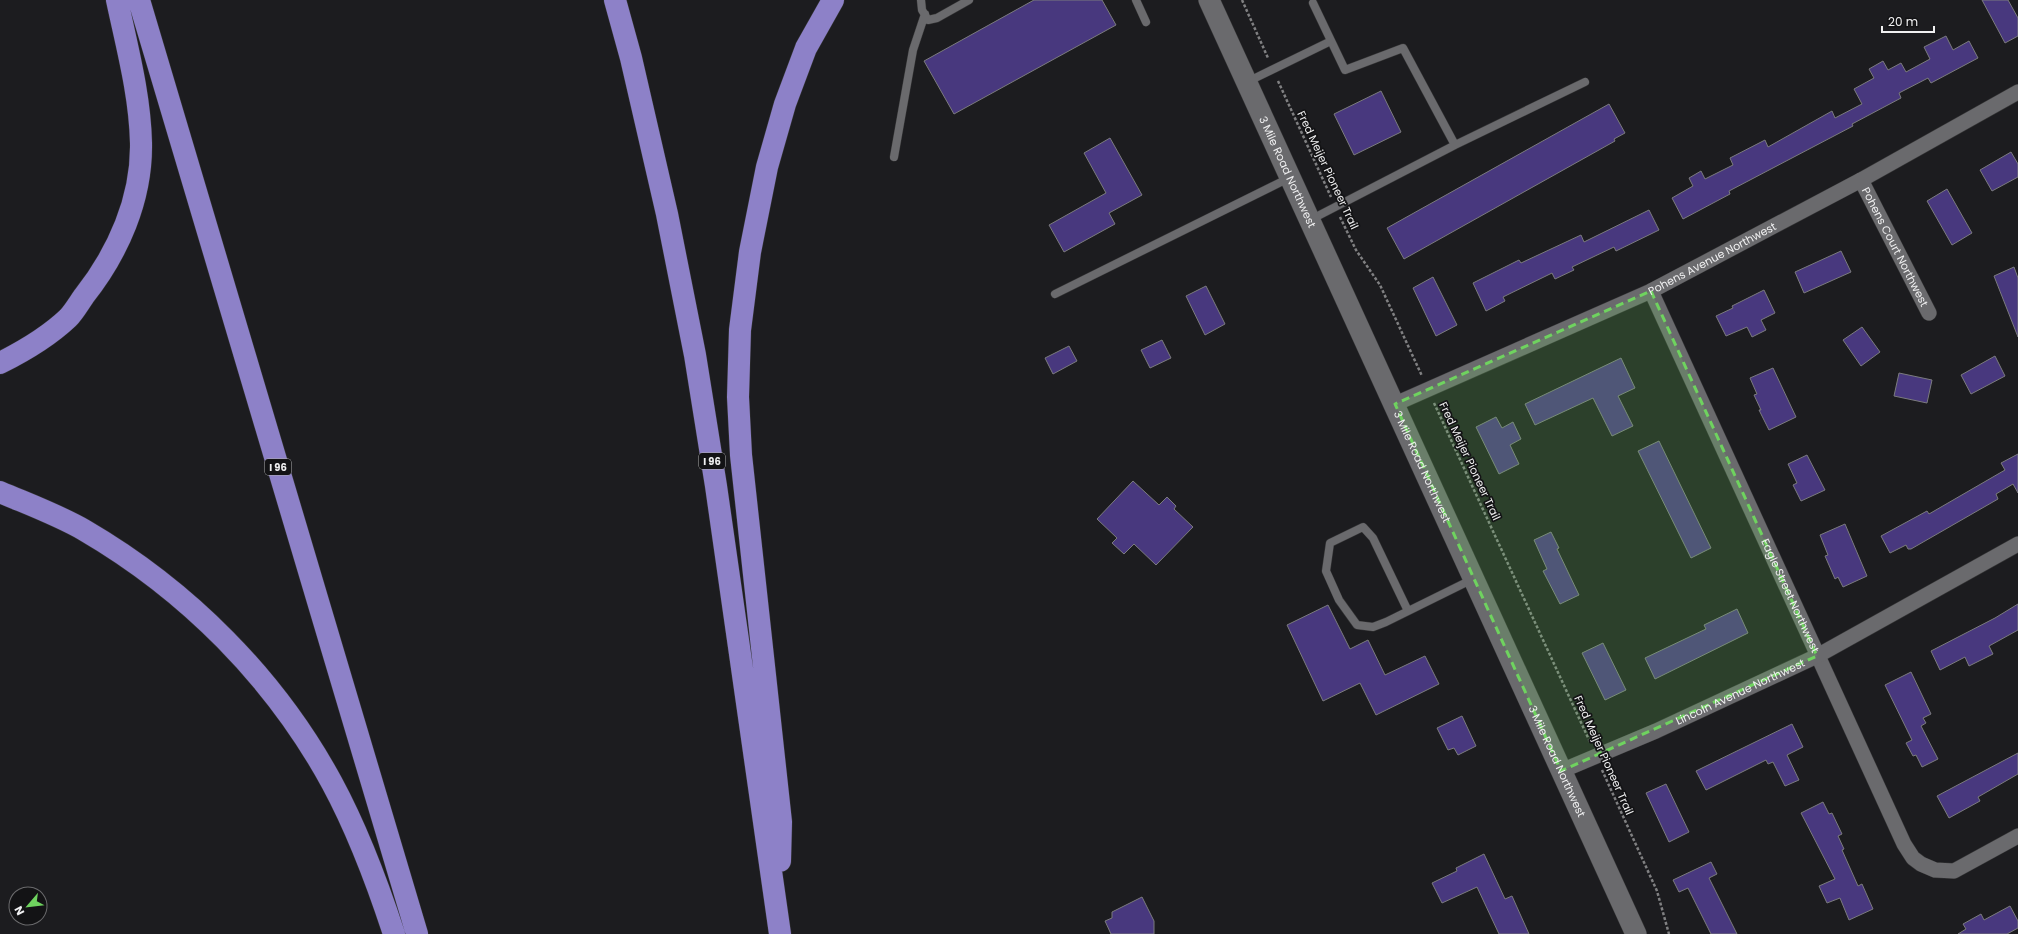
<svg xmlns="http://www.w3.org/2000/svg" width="2018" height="934" viewBox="0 0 2018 934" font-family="Poppins,sans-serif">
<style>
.building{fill:#48387e;stroke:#7b7b7e}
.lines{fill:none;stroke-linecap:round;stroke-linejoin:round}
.service-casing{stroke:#363637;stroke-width:9}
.minor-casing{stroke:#363637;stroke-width:16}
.secondary-casing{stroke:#363637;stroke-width:22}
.motorway-casing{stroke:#363637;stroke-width:23}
.path{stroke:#808082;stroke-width:2.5;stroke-dasharray:3 2;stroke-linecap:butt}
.service{stroke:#6a6a6d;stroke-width:8}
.minor{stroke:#6a6a6d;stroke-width:15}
.secondary{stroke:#6a6a6d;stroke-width:21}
.motorway{stroke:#8d81c8;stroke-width:22}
.marked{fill:#6fd35f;fill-opacity:0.2;stroke:#6fd35f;stroke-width:3;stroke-dasharray:8 5;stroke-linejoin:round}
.labels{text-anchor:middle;stroke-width:3.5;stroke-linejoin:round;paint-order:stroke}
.shield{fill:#131315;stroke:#aeaeaf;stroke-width:1}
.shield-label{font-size:10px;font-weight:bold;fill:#f0f0f1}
.street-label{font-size:11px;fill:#f0f0f1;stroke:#131315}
</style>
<rect width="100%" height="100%" fill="#1c1c1f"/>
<path class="building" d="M1034,0H1102L1116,25L954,114L924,61Z
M1982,0H2008L2018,18V36L2005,43Z
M1946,36L1953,50L1969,41L1978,58L1931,83L1928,78L1899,93L1901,98L1852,124L1853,126L1729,191L1730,194L1683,219L1672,198L1693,186L1689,178L1701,171L1705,179L1733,165L1730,158L1765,140L1768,147L1832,111L1835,118L1862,104L1854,89L1874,78L1869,69L1883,61L1888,70L1901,63L1906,72L1930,59L1924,47Z
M1381,91L1401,132L1354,155L1334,114Z
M1609,104L1625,133L1614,139L1615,141L1404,259L1387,228Z
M1110,138L1142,195L1109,213L1115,224L1064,252L1049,225L1106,193L1084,153Z
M2011,152L2018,164V177L1992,191L1980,170Z
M1947,189L1972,233L1952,245L1927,201Z
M1649,210L1659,230L1616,251L1614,247L1572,267L1574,270L1555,279L1552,273L1503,297L1505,301L1486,311L1473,283L1519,260L1521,263L1581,235L1584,242Z
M1841,251L1851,272L1804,293L1795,272Z
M2014,267L2018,278V337L1994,276Z
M1433,277L1457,325L1436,336L1413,288Z
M1206,286L1225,324L1205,335L1186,296Z
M1764,290L1775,313L1761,320L1766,330L1752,337L1747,327L1726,336L1716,316L1733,308L1732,306Z
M1862,327L1880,352L1861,366L1843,340Z
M1162,340L1171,358L1150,368L1141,350Z
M1069,346L1077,361L1053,374L1045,358Z
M1995,356L2005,376L1971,394L1961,375Z
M1621,358L1635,388L1618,396L1633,426L1612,436L1593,398L1535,425L1525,404Z
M1773,368L1796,417L1769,430L1759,410H1761L1754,395L1757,394L1750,378Z
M1899,373L1932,380L1927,403L1894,396Z
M1496,417L1502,428L1513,422L1521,439L1510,445L1519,464L1499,474L1476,427Z
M1659,441L1711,548L1691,558L1638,451Z
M2018,454V493L2013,484L1996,494L1998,499L1911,549H1908L1906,545L1890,553L1881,536L1927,511L1929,514L2005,470L2001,463Z
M1807,455L1825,490L1801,501L1793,485L1797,483L1788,464Z
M1133,481L1159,505L1167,497L1176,506L1174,509L1193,527L1156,565L1134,544L1124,554L1112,543L1117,538L1097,519Z
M1845,524L1867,576L1843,587L1838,577L1835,579L1825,556L1828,555L1820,535Z
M1551,532L1559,548L1557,549L1579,595L1560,604L1543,571L1547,569L1534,540Z
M2018,604V630L1989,646L1993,654L1969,666L1965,657L1940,670L1931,651L1995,618Z
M1328,605L1350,649L1368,640L1385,675L1425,656L1439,684L1376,715L1360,683L1323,701L1287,625Z
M1737,609L1748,633L1655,679L1645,658L1706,629L1704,625Z
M1603,643L1626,690L1605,700L1582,653Z
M1911,672L1931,714L1923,718L1926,723L1921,726L1938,759L1922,767L1916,755L1913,756L1906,743L1912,740L1885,685Z
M1462,716L1476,746L1458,755L1454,748L1448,750L1437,728Z
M1792,724L1803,747L1787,755L1799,780L1785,786L1773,762L1768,764L1766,760L1706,790L1696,771Z
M2018,753V774L1978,797L1980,801L1949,818L1937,796Z
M1666,784L1689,832L1669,842L1646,793Z
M1823,802L1829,814L1832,813L1842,834L1838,836L1844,849L1842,850L1858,886L1862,884L1873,909L1849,920L1840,898L1827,903L1819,886L1835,879L1801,813Z
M1484,854L1505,899L1512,896L1529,934H1499L1477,887L1442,903L1432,883L1457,871L1456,868Z
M1711,862L1717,874L1709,878L1737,934H1711L1688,888L1679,892L1673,880Z
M1142,897L1154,921V934H1111L1105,921L1112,918V912Z
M2010,906L2018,921V928L2007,934H1958L1966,929L1963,924L1981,914L1984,920Z"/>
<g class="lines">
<g class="service-casing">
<path id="service" d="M921,0L922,10L928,20L937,18L969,0
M1136,0L1146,22
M1313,3L1345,70L1403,48L1455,145
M1247,82L1331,41
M894,157L913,50L925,14
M1310,220L1455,145L1585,82
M1055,294L1289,178
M1408,611L1373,538L1363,527L1330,543L1326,571L1339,600L1357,625L1373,627L1386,622L1473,579"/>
</g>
<g class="minor-casing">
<g id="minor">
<path id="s1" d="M1861,180L1929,313"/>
<path id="s2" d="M1651,291L1904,844L1913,858L1921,864L1935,870L1954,871L2018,836"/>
<path id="s3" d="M1395,404L1651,291L1861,180L2018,92"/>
<path id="s4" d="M1561,771L1656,731L1817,656L2018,544"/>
</g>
</g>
<g class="secondary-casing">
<g id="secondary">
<path id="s5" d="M1209,0L1636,934"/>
</g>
</g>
<g class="motorway-casing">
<path id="motorway" d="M139,0L417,934
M615,0L631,58L667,214L695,355L716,486L780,934
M0,363C24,351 48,337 68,318C74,312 79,303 84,296C118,253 142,199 141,143C140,95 127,47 117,0
M0,492C28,504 58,515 84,530C187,590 275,678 332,783C358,831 377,882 394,934
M780,861L781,822L741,455L738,397L740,330L750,252L767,167L785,104L806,48L833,0"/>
</g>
<path class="path" d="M1242,0L1268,58
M1278,81L1331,197
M1340,217L1356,250L1380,285L1422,376
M1434,403L1590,742
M1602,770L1657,891L1669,934"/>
<use href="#service" class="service"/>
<use href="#minor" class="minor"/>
<use href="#secondary" class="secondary"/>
<use href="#motorway" class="motorway"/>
</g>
<path class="marked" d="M1651,291L1817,656L1561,771L1395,404Z"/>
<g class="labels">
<g class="shield">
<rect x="699" y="453" width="26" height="16" rx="3"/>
<rect x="265" y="459" width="26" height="16" rx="3"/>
</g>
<g class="shield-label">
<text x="712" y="465">I 96</text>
<text x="278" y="471">I 96</text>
</g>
<g class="street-label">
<text transform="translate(1328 170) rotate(65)" y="4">Fred Meijer Pioneer Trail</text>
<text dy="4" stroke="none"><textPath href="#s5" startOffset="189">3 Mile Road Northwest</textPath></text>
<text dy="4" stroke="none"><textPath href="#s1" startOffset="75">Pohens Court Northwest</textPath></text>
<text dy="4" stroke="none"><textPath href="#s3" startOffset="349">Pohens Avenue Northwest</textPath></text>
<text transform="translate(1470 461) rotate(65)" y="4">Fred Meijer Pioneer Trail</text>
<text dy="4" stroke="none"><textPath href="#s5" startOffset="513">3 Mile Road Northwest</textPath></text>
<text dy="4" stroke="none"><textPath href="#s2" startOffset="335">Eagle Street Northwest</textPath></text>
<text dy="4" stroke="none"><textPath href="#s4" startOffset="196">Lincoln Avenue Northwest</textPath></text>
<text transform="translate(1604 755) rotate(66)" y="4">Fred Meijer Pioneer Trail</text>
<text dy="4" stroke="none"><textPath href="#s5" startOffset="837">3 Mile Road Northwest</textPath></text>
</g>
</g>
<g transform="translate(28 906) rotate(242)"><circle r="19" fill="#131315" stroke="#6b6b6d"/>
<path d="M0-3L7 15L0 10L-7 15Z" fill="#6fd35f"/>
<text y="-6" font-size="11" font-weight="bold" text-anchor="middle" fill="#f0f0f1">N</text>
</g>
<path d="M1882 26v6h52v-6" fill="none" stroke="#f0f0f1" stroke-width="2"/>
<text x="1888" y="26" font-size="12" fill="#f0f0f1" stroke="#131315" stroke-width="3" paint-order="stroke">20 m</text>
</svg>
